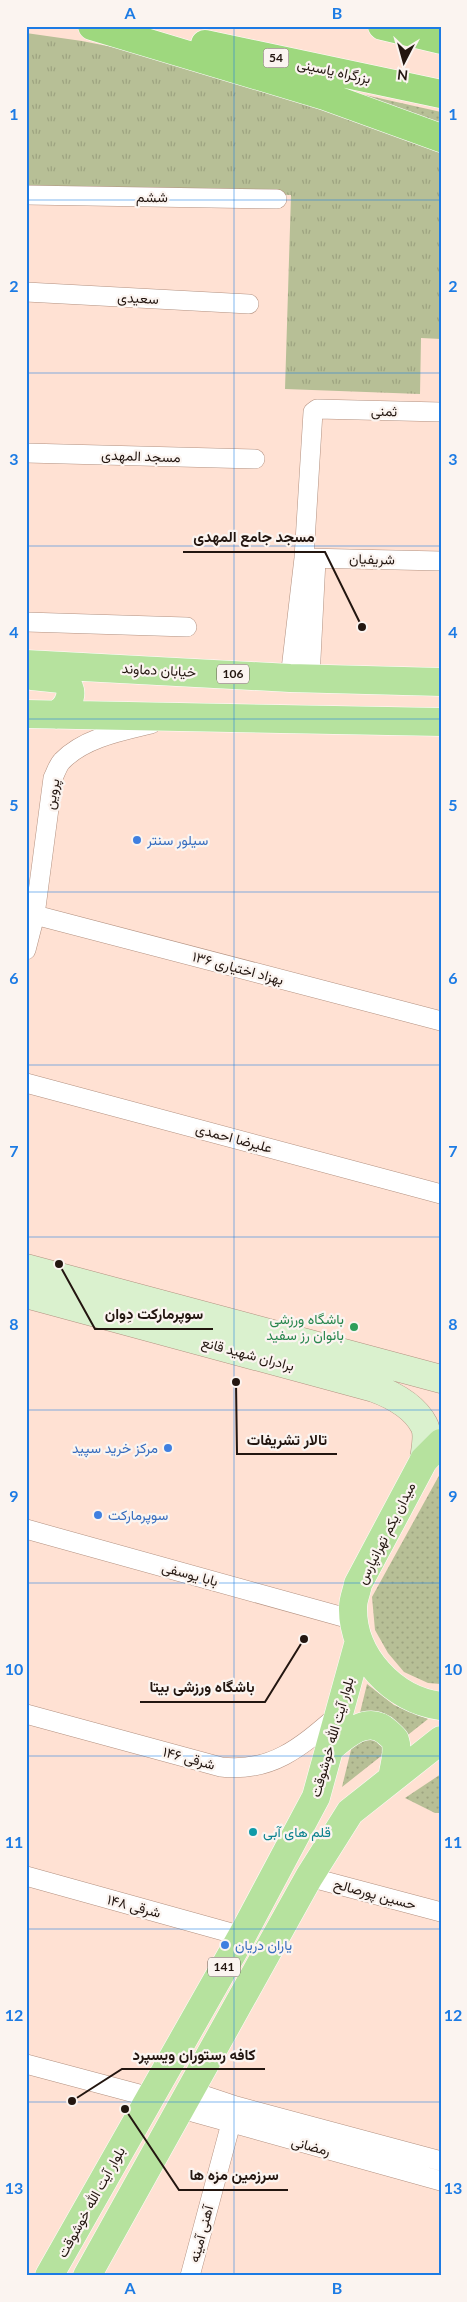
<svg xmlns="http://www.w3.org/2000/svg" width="467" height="2302" viewBox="0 0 467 2302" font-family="Lato,Vazirmatn,sans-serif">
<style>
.grass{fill:url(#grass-dots)}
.park{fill:url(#park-tufts)}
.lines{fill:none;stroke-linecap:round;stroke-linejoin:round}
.minor-casing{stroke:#b39180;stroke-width:20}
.secondary-casing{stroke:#b39180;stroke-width:29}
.primary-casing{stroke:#fff;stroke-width:29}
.trunk-casing{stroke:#fff;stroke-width:29}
.minor{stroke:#fff;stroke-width:19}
.secondary{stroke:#daf1ce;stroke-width:28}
.primary{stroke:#b6e29e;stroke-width:28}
.trunk{stroke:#9ed87e;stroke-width:28}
.grid{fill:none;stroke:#1c7be4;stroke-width:1;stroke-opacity:0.55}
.shop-dot{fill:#3f7fe0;stroke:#fbf4f0;stroke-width:2}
.leisure-dot{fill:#2e9e5b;stroke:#fbf4f0;stroke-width:2}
.culture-dot{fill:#0f9aa8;stroke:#fbf4f0;stroke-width:2}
.labels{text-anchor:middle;stroke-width:4.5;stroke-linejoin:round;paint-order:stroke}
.shield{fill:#fbf4f0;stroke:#645953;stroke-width:1}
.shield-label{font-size:12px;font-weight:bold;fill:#231610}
.street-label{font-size:14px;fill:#231610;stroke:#fbf4f0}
.shop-label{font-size:14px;fill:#366cbe;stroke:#fbf4f0;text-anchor:start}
.leisure-label{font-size:14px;fill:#27864d;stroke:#fbf4f0;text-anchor:end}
.culture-label{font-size:14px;fill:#0d838f;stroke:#fbf4f0;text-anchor:start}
.leader{fill:none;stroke:#231610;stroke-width:2}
.callout-dot{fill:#231610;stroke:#fbf4f0;stroke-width:2}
.callout-label{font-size:15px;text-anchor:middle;font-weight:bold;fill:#231610;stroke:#fbf4f0;stroke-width:4.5;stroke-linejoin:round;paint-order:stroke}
.neatline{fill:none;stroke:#1c7be4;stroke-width:2}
.grid-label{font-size:16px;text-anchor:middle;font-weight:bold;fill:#1c7be4}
</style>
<defs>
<pattern id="grass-dots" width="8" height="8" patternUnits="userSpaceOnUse" patternTransform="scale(1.25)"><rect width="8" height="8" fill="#b7bf96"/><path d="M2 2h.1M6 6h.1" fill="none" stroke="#9da380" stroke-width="1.8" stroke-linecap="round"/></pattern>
<pattern id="park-tufts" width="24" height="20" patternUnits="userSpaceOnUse" patternTransform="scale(1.25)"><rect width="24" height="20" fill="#b7bf96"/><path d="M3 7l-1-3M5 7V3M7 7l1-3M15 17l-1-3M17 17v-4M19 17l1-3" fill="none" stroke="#9da380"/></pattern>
</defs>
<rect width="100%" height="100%" fill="#ffe1d3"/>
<path class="grass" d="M303,81L441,112V129Z
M441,1472V1684L428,1683L404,1672L388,1653L375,1630L372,1597Z
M367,1684L394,1705L428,1719L342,1787Z
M441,1774V1813H435L405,1798Z"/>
<path class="park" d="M26,33L82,41L138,52L441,143V339L421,338L420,394L285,389L291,195L26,187Z"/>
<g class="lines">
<g class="minor-casing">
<path id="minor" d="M26,195L277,199
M26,292L249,304
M26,453L255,459
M305,558L441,561
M26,622L187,627
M290,678L304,558L313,412L317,409L441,412
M310,678L316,560
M35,915L441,1021
M26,950L35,915L53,778C56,772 58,765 62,761C84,738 122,731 151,724
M26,1083L441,1194
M26,1529L354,1620
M26,1714L221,1767C272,1773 302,1746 338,1715
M26,1876L242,1936
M309,1877L441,1912
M26,2064L150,2097
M191,2091L236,2106L441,2161
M182,2109L441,2181
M190,2276L234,2112"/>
</g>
<g class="secondary-casing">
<path id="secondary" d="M26,1268L441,1379
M26,1294L374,1388C393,1395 414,1406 424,1425C429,1434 425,1450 424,1460"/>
</g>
<g class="primary-casing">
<path id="primary" d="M26,664L290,678L441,682
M32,676L61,679C78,689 69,707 56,715
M26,714L441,722
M441,1443L424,1460L358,1584C357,1591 353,1599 353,1607C352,1656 393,1700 441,1706
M330,1748C344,1736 368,1714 387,1732C389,1734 393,1737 395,1740C399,1751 394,1767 392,1778
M49,2276L242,1936L316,1797L359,1641
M87,2276L309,1877L350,1812L441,1740"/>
</g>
<g class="trunk-casing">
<path id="trunk" d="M92,26L325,96L441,138
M382,26L441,40
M205,44L441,94"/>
</g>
<use href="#minor" class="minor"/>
<use href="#secondary" class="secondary"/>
<use href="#primary" class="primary"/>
<use href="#trunk" class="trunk"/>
</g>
<path class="grid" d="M234,26V2276M26,200H441M26,373H441M26,546H441M26,719H441M26,892H441M26,1065H441M26,1237H441M26,1410H441M26,1583H441M26,1756H441M26,1929H441M26,2102H441"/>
<g class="shop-dot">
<circle cx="137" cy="840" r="5"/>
<circle cx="168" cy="1448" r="5"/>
<circle cx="98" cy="1515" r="5"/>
<circle cx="225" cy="1945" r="5"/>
</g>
<circle class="leisure-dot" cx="354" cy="1327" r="5"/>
<circle class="culture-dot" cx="253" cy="1832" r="5"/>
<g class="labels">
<g class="shield">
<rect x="263.5" y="48.5" width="25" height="19" rx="4"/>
<rect x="217" y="664.5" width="32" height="19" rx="4"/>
<rect x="208" y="1957.5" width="32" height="19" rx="4"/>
</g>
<g class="shield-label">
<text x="276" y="62">54</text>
<text x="233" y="678">106</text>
<text x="224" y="1971">141</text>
</g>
<g class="street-label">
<text transform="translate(334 71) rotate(12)" y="5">بزرگراه یاسینی</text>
<text transform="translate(152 197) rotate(1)" y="5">ششم</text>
<text transform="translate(138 298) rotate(3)" y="5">سعیدی</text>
<text transform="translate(384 411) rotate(1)" y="5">ثمنی</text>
<text transform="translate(141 456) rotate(2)" y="5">مسجد المهدی</text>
<text transform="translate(372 559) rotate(1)" y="5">شریفیان</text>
<text transform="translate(159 670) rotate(3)" y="5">خیابان دماوند</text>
<text transform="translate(52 794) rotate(-80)" y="5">پروین</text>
<text transform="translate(238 968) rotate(15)" y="5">بهزاد اختیاری ۱۳۶</text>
<text transform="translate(234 1138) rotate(15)" y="5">علیرضا احمدی</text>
<text transform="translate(248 1354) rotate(15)" y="5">برادران شهید قانع</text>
<text transform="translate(386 1533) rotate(-63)" y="5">میدان یکم تهرانپارس</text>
<text transform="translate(190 1574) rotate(15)" y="5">بابا یوسفی</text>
<text transform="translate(332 1737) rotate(-74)" y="5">بلوار آیت الله خوشوقت</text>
<text transform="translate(189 1758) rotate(15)" y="5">۱۴۶ شرقی</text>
<text transform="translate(375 1894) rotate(15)" y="5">حسین پورصالح</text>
<text transform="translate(134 1906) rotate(15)" y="5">۱۴۸ شرقی</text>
<text transform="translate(311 2146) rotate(15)" y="5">رمضانی</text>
<text transform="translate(91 2202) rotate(-61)" y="5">بلوار آیت الله خوشوقت</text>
<text transform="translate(201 2234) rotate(-75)" y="5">آهنی آمینه</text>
</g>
<g class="shop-label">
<text x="147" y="845">سیلور سنتر</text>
<text x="158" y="1453" text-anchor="end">مرکز خرید سپید</text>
<text x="108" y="1520">سوپرمارکت</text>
<text x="235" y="1950">یاران دریان</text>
</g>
<g class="leisure-label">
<text x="344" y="1324">باشگاه ورزشی<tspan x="344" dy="16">بانوان رز سفید</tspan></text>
</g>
<g class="culture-label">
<text x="263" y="1837">قلم های آبی</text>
</g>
</g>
<path class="leader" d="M362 627L325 552H183M59 1264L95 1329H213M236 1382L237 1454H337M304 1639L265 1702H140M72 2101L122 2069H265M125 2109L179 2190H288"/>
<g class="callout-dot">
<circle cx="362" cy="627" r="5"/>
<circle cx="59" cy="1264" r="5"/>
<circle cx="236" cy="1382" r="5"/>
<circle cx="304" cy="1639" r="5"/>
<circle cx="72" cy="2101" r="5"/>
<circle cx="125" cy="2109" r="5"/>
</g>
<g class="callout-label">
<text x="254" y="542">مسجد جامع المهدی</text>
<text x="154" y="1319">سوپرمارکت دِوان</text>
<text x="287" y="1445">تالار تشریفات</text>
<text x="202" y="1692">باشگاه ورزشی بیتا</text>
<text x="194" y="2060">کافه رستوران ویسپرد</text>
<text x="234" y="2180">سرزمین مزه ها</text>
</g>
<rect width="467" height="2302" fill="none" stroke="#fbf4f0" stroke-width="55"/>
<g transform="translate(404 62) rotate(186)" stroke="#fbf4f0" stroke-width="4" paint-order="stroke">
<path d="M0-4L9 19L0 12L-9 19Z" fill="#231610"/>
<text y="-8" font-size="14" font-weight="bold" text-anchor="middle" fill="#231610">N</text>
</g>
<rect x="28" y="28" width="412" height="2246" class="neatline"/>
<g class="grid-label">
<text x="130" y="19">A</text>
<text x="337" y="19">B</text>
<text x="14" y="120">1</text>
<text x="453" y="120">1</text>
<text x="14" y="292">2</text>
<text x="453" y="292">2</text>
<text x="14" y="465">3</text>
<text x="453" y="465">3</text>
<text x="14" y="638">4</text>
<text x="453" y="638">4</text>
<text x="14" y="811">5</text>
<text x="453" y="811">5</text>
<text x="14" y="984">6</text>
<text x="453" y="984">6</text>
<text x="14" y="1157">7</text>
<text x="453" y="1157">7</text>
<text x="14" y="1330">8</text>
<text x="453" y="1330">8</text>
<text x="14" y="1502">9</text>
<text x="453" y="1502">9</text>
<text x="14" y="1675">10</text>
<text x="453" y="1675">10</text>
<text x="14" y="1848">11</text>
<text x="453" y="1848">11</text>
<text x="14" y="2021">12</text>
<text x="453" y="2021">12</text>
<text x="14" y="2194">13</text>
<text x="453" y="2194">13</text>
<text x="130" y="2294">A</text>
<text x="337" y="2294">B</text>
</g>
</svg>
